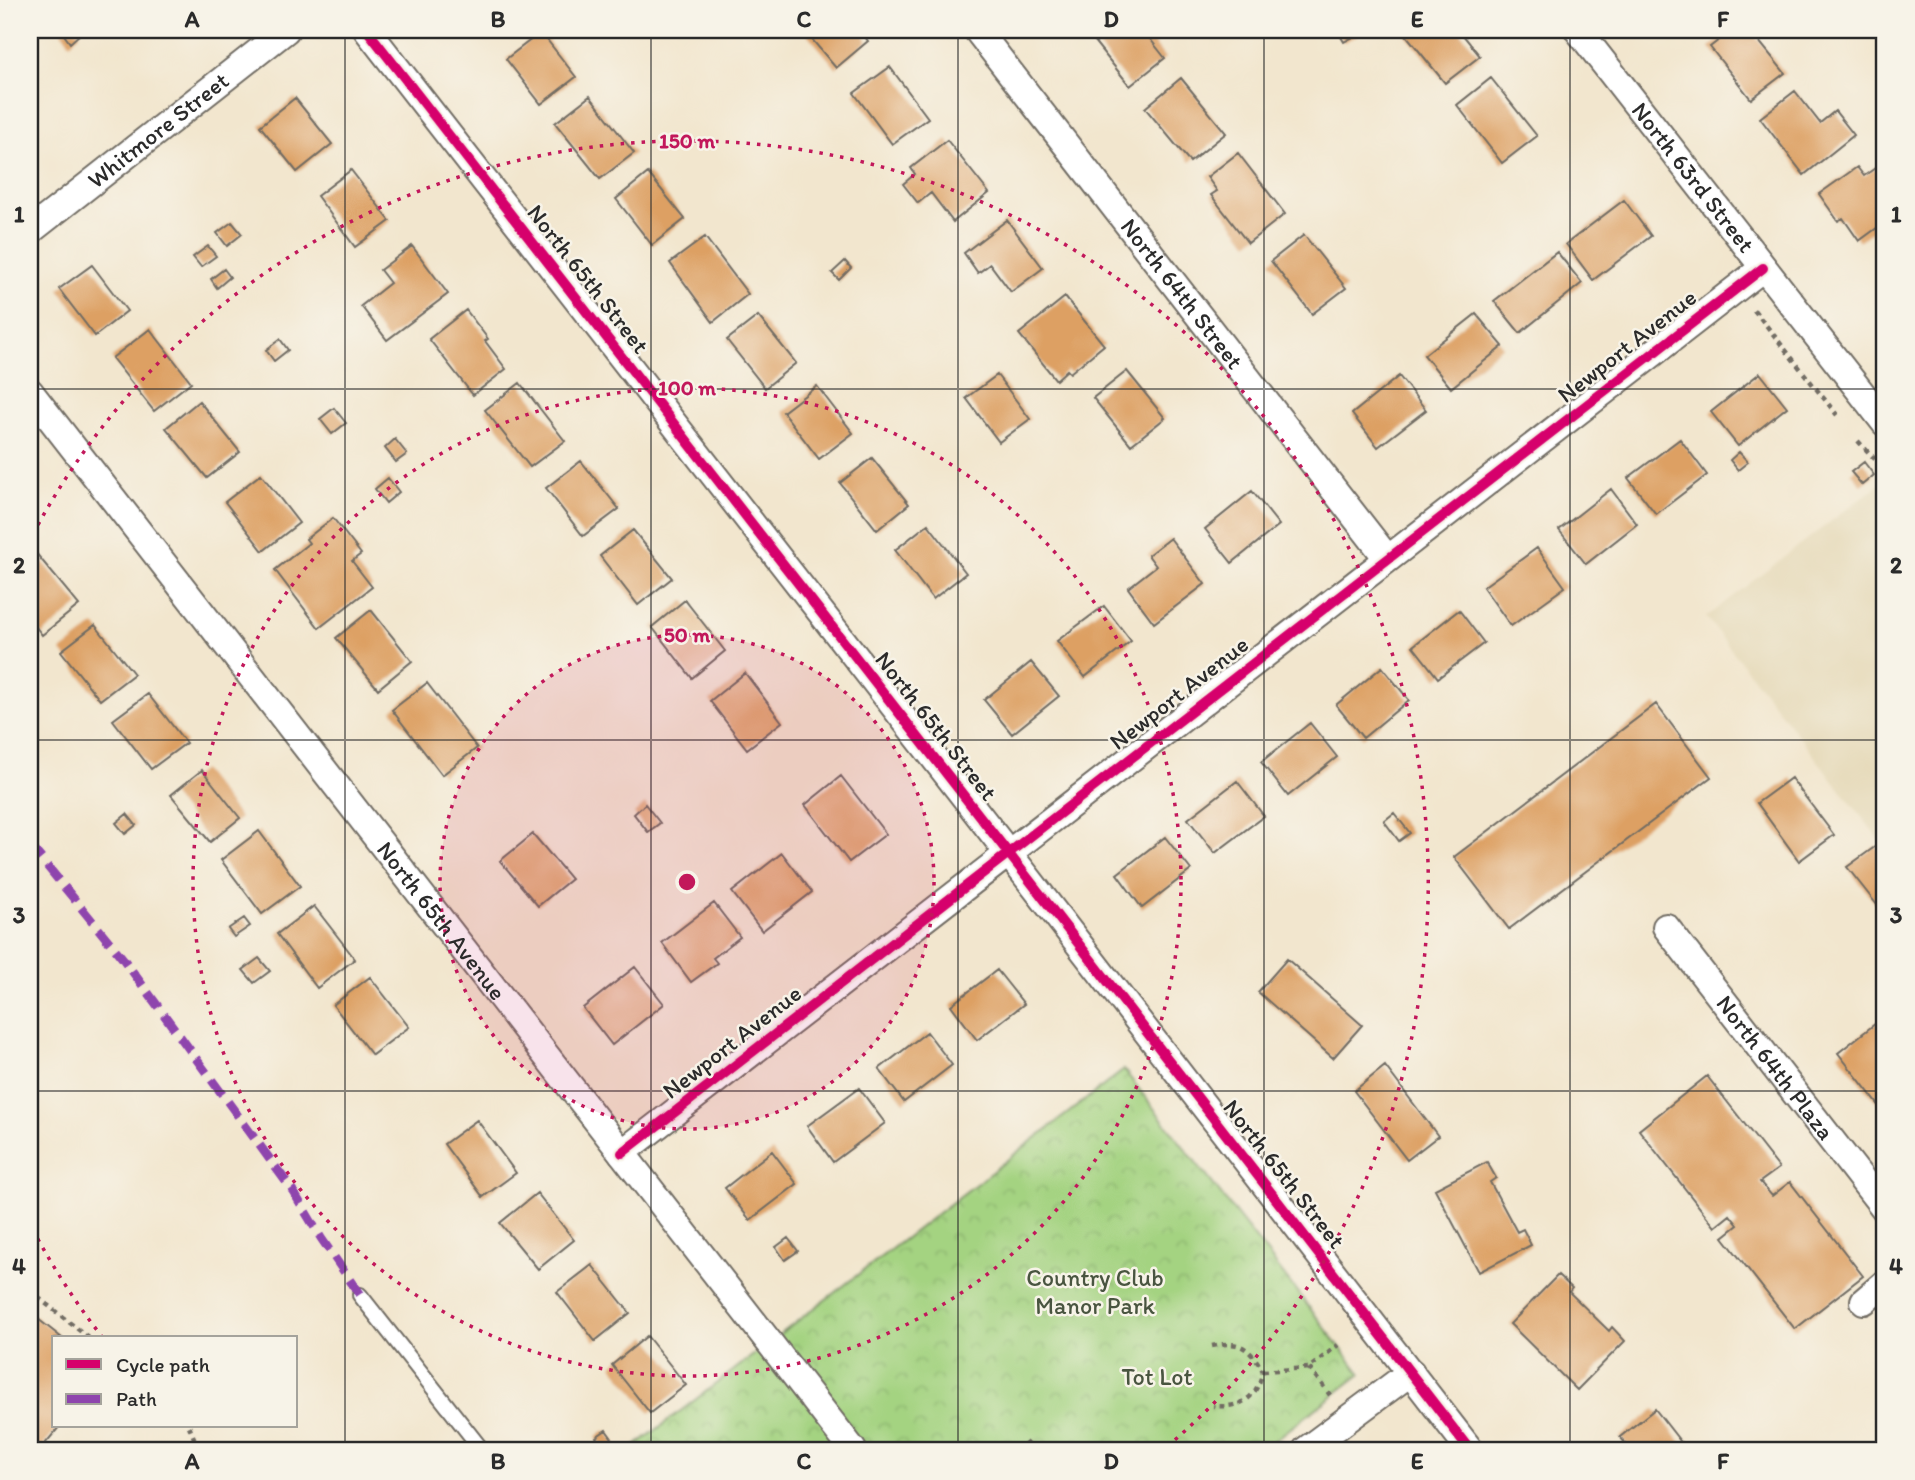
<svg xmlns="http://www.w3.org/2000/svg" width="1915" height="1480" viewBox="0 0 1915 1480" font-family="Itim,sans-serif">
<style>
.built{fill:#e6daba}
.park{fill:url(#park-crowns);stroke:#687f56;stroke-width:2}
.building{fill:#dda064}
.lines{fill:none;stroke-linecap:round;stroke-linejoin:round}
.service-casing{stroke:#716c64;stroke-width:18}
.minor-casing{stroke:#716c64;stroke-width:30}
.path{stroke:#716c64;stroke-width:4.5;stroke-dasharray:5 5;stroke-linecap:butt}
.service{stroke:#fff;stroke-width:14}
.minor{stroke:#fff;stroke-width:26}
.quiet{stroke:#8e44ad;stroke-width:9;stroke-dasharray:18 9;stroke-linecap:butt}
.cycleway-casing{stroke:#f7f3e8;stroke-width:15}
.cycleway{stroke:#d6006c;stroke-width:10}
.grid{fill:none;stroke:#2b2b2b;stroke-width:2;stroke-opacity:0.55}
.ring{fill:none;stroke:#c2185b;stroke-width:3.5;stroke-dasharray:3.5 7}
.labels{text-anchor:middle;stroke-width:5;stroke-linejoin:round;paint-order:stroke}
.street-label{font-size:24px;fill:#2b2b2b;stroke:#f7f3e8}
.park-label{font-size:24px;fill:#495540;stroke:#f7f3e8}
.centre{fill:#c2185b;stroke:#f7f3e8;stroke-width:3.5}
.ring-label{font-size:21px;text-anchor:middle;font-weight:bold;fill:#c2185b;stroke:#f7f3e8;stroke-width:5;stroke-linejoin:round;paint-order:stroke}
.neatline{fill:none;stroke:#2b2b2b;stroke-width:2.5}
.grid-label{font-size:23px;text-anchor:middle;font-weight:bold;fill:#2b2b2b}
</style>
<defs>
<pattern id="park-crowns" width="20" height="18" patternUnits="userSpaceOnUse" patternTransform="scale(1.75)"><rect width="20" height="18" fill="#a4d381"/><path d="M2 6a3 3 0 1 1 6 0M12 15a3 3 0 1 1 6 0" fill="none" stroke="#8db570"/></pattern>
</defs>
<rect width="100%" height="100%" fill="#f7f3e8"/>
<filter id="ink" filterUnits="userSpaceOnUse"><feTurbulence type="fractalNoise" baseFrequency=".0143" numOctaves="2"/><feDisplacementMap in="SourceGraphic" scale="14" xChannelSelector="R" yChannelSelector="G"/><feConvolveMatrix kernelMatrix="1 2 1 2 8 2 1 2 1" color-interpolation-filters="sRGB"/></filter>
<filter id="wash" filterUnits="userSpaceOnUse"><feTurbulence type="fractalNoise" baseFrequency=".00686" numOctaves="4" result="noise"/><feDisplacementMap in="SourceGraphic" scale="28" xChannelSelector="R" yChannelSelector="G"/><feGaussianBlur stdDeviation="1.57" result="paint"/><feColorMatrix in="noise" values="0 0 0 0 0 0 0 0 0 0 0 0 0 0 0 0 0 1.4 0 .05"/><feComposite in="paint" operator="in"/></filter>
<g filter="url(#wash)">
<rect width="100%" height="100%" fill="#f2e6ce"/>
<path class="built" d="M1885,480V841L1882,843L1706,617Z"/>
<path class="park" d="M1124,1070L1361,1374L1262,1450H630Z"/>
<g id="blocks">
<path class="building" d="M65,30H76L80,34L70,43L62,32Z
M804,30H860L868,41L836,68Z
M1085,30H1143L1165,58L1130,86Z
M1337,30H1359L1361,33L1344,42Z
M1402,30H1459L1480,56L1445,83Z
M1732,30H1750L1785,73L1751,99L1710,47Z
M541,32L576,77L541,104L506,59Z
M890,67L928,118L892,144L854,93Z
M1181,78L1226,133L1190,162L1145,108Z
M1491,78L1537,136L1502,163L1457,105Z
M1795,91L1820,123L1835,111L1854,135L1804,175L1760,118Z
M590,96L634,153L600,179L555,123Z
M295,98L332,144L297,172L260,126Z
M947,140L989,193L953,222L931,193L918,203L903,184L915,174L911,168Z
M1238,153L1285,214L1248,243L1211,195L1217,191L1207,177Z
M1885,161V184L1877,190L1885,202V222L1859,241L1843,218L1838,221L1819,194L1857,167L1864,176Z
M351,170L390,221L355,247L317,196Z
M648,173L685,219L652,245L616,199Z
M1624,200L1651,236L1593,280L1566,244Z
M1007,220L1043,268L1011,292L990,264L978,273L964,253Z
M232,222L242,234L227,246L217,233Z
M1304,235L1346,288L1312,314L1271,261Z
M705,237L748,294L713,322L670,263Z
M208,246L216,256L201,267L193,257Z
M412,246L448,294L387,340L361,306L390,283L380,270Z
M1557,252L1582,283L1520,333L1494,301Z
M845,261L851,268L839,280L832,273Z
M92,265L127,311L95,336L59,289Z
M224,269L230,277L217,288L211,279Z
M1065,297L1104,345L1070,373L1067,370L1056,380L1019,334Z
M466,310L488,339L485,341L506,369L473,395L429,339Z
M1476,314L1503,346L1451,388L1424,355Z
M758,316L796,363L765,388L727,340Z
M150,329L191,382L154,411L112,358Z
M280,339L288,350L274,361L266,350Z
M1127,371L1165,418L1131,445L1093,398Z
M1760,373L1787,407L1738,446L1711,412Z
M997,375L1030,419L999,442L966,398Z
M1399,376L1426,410L1378,447L1352,414Z
M520,383L565,441L530,467L485,410Z
M817,386L853,433L819,459L783,412Z
M199,401L240,452L207,478L166,428Z
M334,408L346,423L332,434L320,419Z
M395,439L407,454L396,462L385,448Z
M1680,439L1707,475L1656,514L1628,478Z
M1739,452L1748,462L1738,470L1730,460Z
M872,458L909,504L877,530L840,483Z
M581,461L619,509L583,536L546,488Z
M1864,462L1874,475L1862,485L1851,472Z
M261,474L299,523L263,551L225,502Z
M388,478L399,492L386,503L375,489Z
M1611,489L1637,524L1586,564L1559,530Z
M1252,491L1279,525L1232,563L1205,529Z
M333,518L361,554L352,561L372,587L319,628L275,570L309,543L306,539Z
M928,524L966,573L933,599L895,550Z
M633,530L672,578L638,605L600,556Z
M1170,538L1205,584L1154,623L1128,588L1156,566L1148,555Z
M30,546L79,605L42,635L30,619Z
M1537,548L1565,587L1511,626L1483,587Z
M685,600L725,651L692,678L652,627Z
M1104,606L1131,641L1085,677L1057,641Z
M371,610L412,661L378,689L336,638Z
M1459,610L1484,643L1438,678L1413,646Z
M95,625L134,674L100,700L61,651Z
M1031,662L1059,696L1012,734L984,700Z
M1382,667L1409,700L1363,738L1336,705Z
M745,673L782,722L747,749L710,701Z
M427,683L477,748L442,775L392,710Z
M148,694L186,743L151,769L113,720Z
M1656,704L1711,777L1509,929L1454,857Z
M1310,723L1337,757L1288,796L1261,762Z
M202,770L240,818L210,842L171,795Z
M841,776L886,834L849,862L805,805Z
M1791,778L1834,835L1799,861L1757,803Z
M1237,781L1264,816L1215,853L1188,819Z
M645,804L660,823L648,832L634,814Z
M1394,813L1410,833L1399,841L1384,821Z
M127,814L136,825L125,834L116,823Z
M259,831L300,886L262,914L221,860Z
M533,834L571,879L538,906L500,861Z
M1165,837L1191,870L1142,908L1117,874Z
M1876,846L1885,857V915L1847,867Z
M782,853L812,892L762,931L732,892Z
M714,903L740,937L713,958L717,963L691,982L662,943Z
M314,906L355,959L317,988L277,934Z
M244,918L250,926L234,937L228,929Z
M259,958L270,971L254,983L243,970Z
M1287,959L1362,1025L1333,1058L1258,992Z
M635,967L664,1004L612,1045L583,1008Z
M997,970L1024,1004L977,1040L951,1005Z
M370,977L409,1027L372,1055L333,1005Z
M1885,1016V1113L1838,1053Z
M927,1032L952,1065L904,1102L879,1069Z
M1385,1066L1438,1136L1407,1160L1354,1091Z
M1707,1076L1779,1168L1760,1182L1772,1196L1790,1182L1863,1276L1795,1329L1723,1237L1738,1225L1730,1215L1715,1227L1639,1130Z
M859,1088L885,1123L833,1162L807,1126Z
M477,1120L516,1173L483,1197L444,1144Z
M772,1151L797,1184L750,1220L725,1188Z
M1487,1162L1496,1178L1490,1182L1517,1232L1523,1229L1531,1245L1479,1272L1435,1189Z
M537,1193L574,1240L538,1269L500,1223Z
M788,1238L798,1251L785,1260L776,1247Z
M592,1265L630,1313L595,1341L557,1292Z
M1558,1275L1572,1288L1569,1292L1609,1331L1612,1327L1625,1341L1577,1390L1510,1324Z
M33,1315L62,1338H54V1426H60L40,1450H30V1319Z
M647,1336L686,1385L650,1413L612,1365Z
M1655,1409L1687,1450H1631L1620,1437Z
M606,1430L616,1444L606,1450L596,1437Z"/>
</g>
</g>
<g filter="url(#ink)">
<use href="#blocks" fill-opacity="0" stroke="#716c64" stroke-width="2"/>
<g class="lines">
<g class="service-casing">
<path id="service" d="M360,1295L482,1450"/>
</g>
<g class="minor-casing">
<g id="minor">
<path d="M367,30L1027,877L1470,1450"/>
<path id="s1" d="M977,30L1387,558"/>
<path id="s2" d="M1578,30L1885,423"/>
<path id="s3" d="M30,231L286,30"/>
<path id="s4" d="M30,392L853,1450"/>
<path id="s5" d="M1666,927L1885,1209"/>
<path d="M622,1153L1763,268"/>
<path d="M1864,1301L1885,1283"/>
<path d="M1306,1450L1411,1372"/>
</g>
</g>
<path class="path" d="M1754,310L1837,415
M1858,441L1885,470
M1881,661L1885,658
M30,1291L89,1338
M1212,1346C1240,1340 1249,1347 1263,1371C1256,1399 1242,1408 1213,1406
M1309,1368L1330,1395
M1263,1371L1309,1368L1338,1345
M189,1426L199,1450
M1025,1442L1032,1450"/>
<use href="#service" class="service"/>
<use href="#minor" class="minor"/>
<path class="quiet" d="M30,845L124,960L293,1191L321,1238L360,1295"/>
<g class="cycleway-casing">
<path id="cycleway" d="M367,30L1027,877L1470,1450
M622,1153L1763,268"/>
</g>
<use href="#cycleway" class="cycleway"/>
</g>
</g>
<path class="grid" d="M345,30V1450M651,30V1450M958,30V1450M1264,30V1450M1570,30V1450M30,389H1885M30,740H1885M30,1091H1885"/>
<circle cx="687" cy="882" r="247" fill="#c2185b" fill-opacity=".12"/>
<g class="ring">
<circle cx="687" cy="882" r="247"/>
<circle cx="687" cy="882" r="494"/>
<path d="M103 1338A741 741 0 0 1 33 1230M33 534A741 741 0 1 1 1163 1450"/>
</g>
<g class="labels">
<g class="street-label">
<text dy="8" stroke="none"><textPath href="#s3" startOffset="163">Whitmore Street</textPath></text>
<text dy="8" stroke="none"><textPath href="#s2" startOffset="187">North 63rd Street</textPath></text>
<text transform="translate(588 279) rotate(52)" y="8">North 65th Street</text>
<text dy="8" stroke="none"><textPath href="#s1" startOffset="334">North 64th Street</textPath></text>
<text transform="translate(1627 346) rotate(-38)" y="8">Newport Avenue</text>
<text transform="translate(1179 693) rotate(-38)" y="8">Newport Avenue</text>
<text transform="translate(936 726) rotate(52)" y="8">North 65th Street</text>
<text dy="8" stroke="none"><textPath href="#s4" startOffset="670">North 65th Avenue</textPath></text>
<text transform="translate(732 1042) rotate(-38)" y="8">Newport Avenue</text>
<text dy="8" stroke="none"><textPath href="#s5" startOffset="178">North 64th Plaza</textPath></text>
<text transform="translate(1284 1174) rotate(52)" y="8">North 65th Street</text>
</g>
<g class="park-label">
<text x="1095" y="1286">Country Club<tspan x="1095" dy="28">Manor Park</tspan></text>
<text x="1157" y="1385">Tot Lot</text>
</g>
</g>
<circle cx="687" cy="882" r="10" class="centre"/>
<g class="ring-label">
<text x="687" y="148">150 m</text>
<text x="687" y="395">100 m</text>
<text x="687" y="642">50 m</text>
</g>
<rect width="1915" height="1480" fill="none" stroke="#f7f3e8" stroke-width="77"/>
<rect x="52" y="1336" width="245" height="91" fill="#f7f3e8" stroke="#a5a39c" stroke-width="2"/>
<rect x="66" y="1359" width="35" height="10" fill="#d6006c" stroke="#a5a39c" stroke-width="2"/>
<text x="116" y="1372" font-size="21" fill="#2b2b2b">Cycle path</text>
<rect x="66" y="1394" width="35" height="10" fill="#8e44ad" stroke="#a5a39c" stroke-width="2"/>
<text x="116" y="1406" font-size="21" fill="#2b2b2b">Path</text>
<rect x="38" y="38" width="1838" height="1404" class="neatline"/>
<g class="grid-label">
<text x="192" y="27">A</text>
<text x="498" y="27">B</text>
<text x="804" y="27">C</text>
<text x="1111" y="27">D</text>
<text x="1417" y="27">E</text>
<text x="1723" y="27">F</text>
<text x="19" y="222">1</text>
<text x="1896" y="222">1</text>
<text x="19" y="573">2</text>
<text x="1896" y="573">2</text>
<text x="19" y="923">3</text>
<text x="1896" y="923">3</text>
<text x="19" y="1274">4</text>
<text x="1896" y="1274">4</text>
<text x="192" y="1469">A</text>
<text x="498" y="1469">B</text>
<text x="804" y="1469">C</text>
<text x="1111" y="1469">D</text>
<text x="1417" y="1469">E</text>
<text x="1723" y="1469">F</text>
</g>
</svg>
